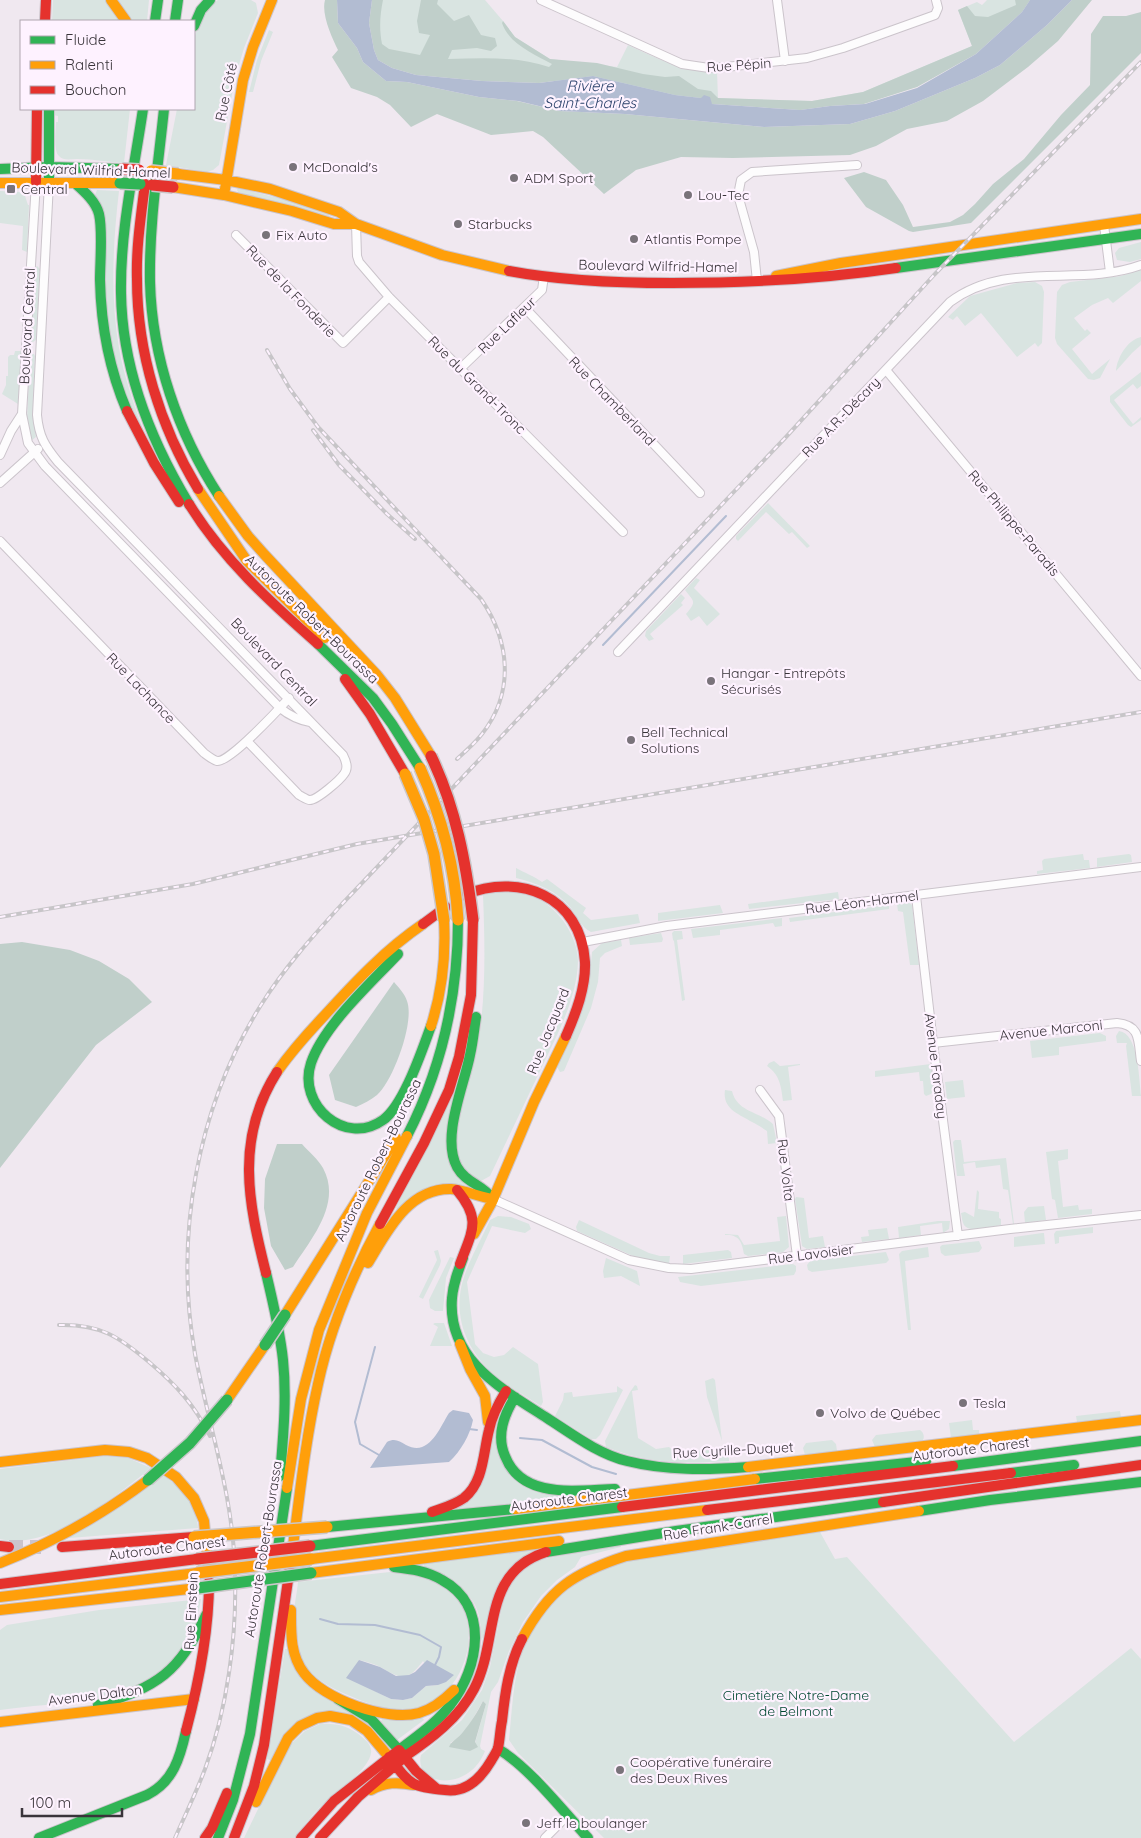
<svg xmlns="http://www.w3.org/2000/svg" width="1141" height="1838" viewBox="0 0 1141 1838" font-family="Quicksand,sans-serif">
<style>
.green{fill:#d9e4e1;fill-rule:evenodd}
.forest{fill:#c0cfca}
.water{fill:#b2bcd2}
.lines{fill:none;stroke-linecap:round;stroke-linejoin:round}
.stream{stroke:#b2bcd2;stroke-width:2}
.highway-tunnel{stroke:#cbc4cc;stroke-width:14;stroke-dasharray:14 7;stroke-linecap:butt}
.street-casing{stroke:#cbc4cb;stroke-width:10}
.fast-casing{stroke:#cbc4cb;stroke-width:12}
.slow-casing{stroke:#cbc4cb;stroke-width:12}
.jam-casing{stroke:#cbc4cb;stroke-width:12}
.street{stroke:#fdfcfd;stroke-width:8}
.fast{stroke:#30b455;stroke-width:10}
.slow{stroke:#ff9f0a;stroke-width:10}
.jam{stroke:#e5322d;stroke-width:10}
.rail-casing{stroke:#c7c5c8;stroke-width:4}
.rail{stroke:#fef2ff;stroke-width:2;stroke-dasharray:5.5;stroke-linecap:butt}
.fast-bridge-casing{stroke:#cac7ca;stroke-width:14;stroke-linecap:butt}
.slow-bridge-casing{stroke:#cac7ca;stroke-width:14;stroke-linecap:butt}
.jam-bridge-casing{stroke:#cac7ca;stroke-width:14;stroke-linecap:butt}
.fast-bridge{stroke:#30b455;stroke-width:11}
.slow-bridge{stroke:#ff9f0a;stroke-width:11}
.jam-bridge{stroke:#e5322d;stroke-width:11}
.poi-dot{fill:#79737a;stroke:#fef2ff;stroke-width:2}
.labels{text-anchor:middle;stroke-width:4.5;stroke-linejoin:round;paint-order:stroke}
.street-label{font-size:14px;fill:#39343a;stroke:#fef2ff}
.poi-label{font-size:14px;fill:#39343a;stroke:#fef2ff;text-anchor:start}
.park-label{font-size:14px;fill:#004831;stroke:#fef2ff}
.water-label{font-size:15px;font-style:italic;fill:#2d446d;stroke:#fef2ff}
</style>
<rect width="100%" height="100%" fill="#f0e8f0"/>
<path class="green" d="M53,0H106L121,21H52Z
M117,0H149L147,21H129Z
M218,0H251L256,3L258,13L244,48L235,78L219,165L213,170L207,172L166,165L177,109H194V40C198,23 203,10 218,0Z
M372,0H485L503,21L515,37L550,59L617,67L628,45C657,58 684,73 717,72L718,98L812,101L863,92L972,46L958,10L977,2L982,5L987,0H1030L1022,12L917,87L800,110L378,60Z
M269,30L273,32L261,61L253,92H249L257,60Z
M53,109H130L124,163C108,162 93,159 77,159C71,159 63,161 59,156C53,151 56,129 56,122H58V116L53,115Z
M238,188L290,201L329,215V217L238,192L237,190Z
M97,190L119,191C113,242 110,296 119,348C124,376 133,402 143,429L140,430L112,355L95,195Z
M0,191L19,192L25,196L28,205H29L27,252L22,250L23,226L0,223Z
M1141,242V259L1130,262L1117,260L1115,253L1119,248Z
M37,266L40,269L36,340L33,342L31,341L34,269Z
M1141,269V281L1113,303L1108,298L1092,305L1074,318L1085,331L1087,329L1091,333L1072,349L1092,374L1110,359L1100,378L1094,380L1088,379L1057,344L1055,338L1057,292L1062,285L1070,282L1121,276Z
M1035,282L1042,286L1044,292L1042,343L1038,347L1035,343L1017,357L981,313L965,326L957,316L953,320L948,317L970,296L1017,283Z
M1141,337V345L1132,353L1116,371C1117,358 1127,340 1141,337Z
M15,351H22L18,404L2,394L6,385V376H8V357L10,355H14Z
M31,354H34L35,356L33,412L36,437L32,440L27,418L30,356Z
M1141,372V386L1137,389L1133,384L1114,400L1133,424L1141,417V420L1131,427L1128,425L1110,402V396Z
M768,503L810,546L807,548L792,532L789,534L766,512L738,541L736,539V536Z
M696,578L700,580L694,588L720,614L707,626L699,616L691,621L686,614C697,601 694,602 685,590Z
M681,594L685,598L681,603L683,605L650,634L654,639L649,641L645,636L646,631Z
M1083,854L1084,860H1089L1090,868L1037,874V871L1043,870L1042,861L1044,859Z
M1129,854L1131,855L1132,862L1097,867V858Z
M516,868C525,873 534,876 542,882L547,879L586,908L583,913L591,920L638,914L640,923L591,932C581,927 577,917 571,908C557,891 537,883 516,878Z
M504,891C516,892 527,894 538,899C560,910 578,937 578,962C577,987 568,1011 558,1033L490,1176L481,1181C470,1176 459,1165 457,1153C452,1124 473,1076 478,1045C486,995 485,946 483,895Z
M838,892L839,899L749,909L748,904Z
M909,903L912,905L919,965H910L903,912L898,911L897,904Z
M720,905L723,913L658,921V913Z
M889,905V909L790,922L789,918Z
M782,918V926L775,927L773,923L720,930V935L693,938L691,929Z
M674,931H682L683,939L677,940L685,1000L682,1001L674,941L673,940L672,933Z
M661,933L663,939L662,942L630,945L629,938Z
M621,940L622,946L605,953L600,958L598,982L591,1008L564,1071L560,1072L557,1067L577,1024L584,1004L590,975L592,952L602,943Z
M1119,1031C1139,1033 1139,1081 1141,1096H1132L1126,1046L1127,1043H1117L1116,1036Z
M1100,1033L1106,1036V1041L1059,1047V1055L1032,1058L1030,1041Z
M774,1061L780,1066L800,1064V1065L788,1067L792,1100L783,1101C781,1086 780,1075 767,1066L769,1063Z
M931,1064L934,1089L931,1094L926,1096L924,1094L923,1081H920L919,1072L875,1077V1071Z
M458,1080L446,1135L465,1185L398,1210L396,1208Z
M963,1080L965,1097L947,1099L945,1082Z
M725,1090L732,1091C737,1112 758,1111 773,1124L777,1143L768,1144L767,1131C762,1128 757,1124 752,1122C739,1114 722,1109 725,1090Z
M955,1140H961L964,1162L1006,1158L1014,1224H1013L1008,1190L1003,1189L1000,1165L976,1168L975,1162L963,1164L965,1176H957L953,1142Z
M1068,1149V1159L1058,1161L1063,1207L1078,1205L1079,1210L1092,1209V1214L1058,1218L1055,1200L1052,1199L1046,1152Z
M977,1190L979,1192L978,1209L999,1212V1218L1001,1219V1225C992,1227 971,1234 964,1225C962,1222 962,1217 961,1213L965,1212L974,1217Z
M796,1197L804,1198L809,1238L823,1236L825,1247L807,1249L802,1246L795,1199Z
M1044,1206L1046,1220L1025,1223L1024,1212L1028,1207Z
M498,1216L511,1217L529,1224L531,1229L525,1233L492,1226L467,1282L475,1344L483,1353L494,1357L504,1355L513,1347L538,1364L543,1402L541,1406C524,1395 505,1385 490,1371C465,1347 453,1314 463,1280C469,1260 481,1240 490,1220Z
M786,1216L789,1247L783,1252L748,1256L744,1254C742,1242 739,1234 725,1235V1234L738,1235L744,1245L780,1241L777,1217Z
M579,1220L649,1253L660,1256H670L669,1264L642,1260L577,1231L576,1227Z
M938,1221H950L949,1229L943,1233L942,1223L920,1226L921,1235L899,1238L898,1227Z
M1093,1227V1233L1059,1237V1243L1055,1244L1054,1234L1056,1231Z
M887,1228L889,1239L862,1242L861,1237L869,1236L868,1230Z
M1042,1233H1044L1045,1244L1014,1247V1237Z
M979,1241L982,1248L979,1252L945,1256L941,1253L940,1247L942,1245Z
M928,1247L929,1257L905,1261L911,1330H908L899,1254L902,1251Z
M438,1250L441,1261L440,1265L423,1299L419,1297L437,1260L434,1251Z
M728,1250L731,1252L732,1258L683,1264V1255Z
M886,1252L889,1260L886,1263L812,1272L808,1270L807,1265L810,1261Z
M450,1257L454,1258L446,1278L443,1311H435L430,1308L429,1300Z
M606,1258L637,1271L640,1286L621,1276L604,1278L603,1271Z
M793,1264L796,1266V1271L794,1275L701,1286L680,1282L678,1277Z
M435,1323H444L452,1346H430L438,1327L433,1324Z
M713,1378L715,1380L722,1441L707,1397L705,1381Z
M635,1385L637,1386L638,1390L632,1391L638,1438L656,1449L669,1447L677,1454L709,1450L710,1456L729,1454V1461C684,1464 649,1464 606,1447L605,1441L630,1392Z
M617,1386L623,1390L600,1435L596,1439H591L555,1416L563,1400L564,1393L572,1392L573,1397L617,1392Z
M1120,1411L1121,1417L1077,1422L1076,1416Z
M972,1420L973,1430H979V1434L951,1438L949,1423Z
M494,1421L503,1464L570,1497L459,1510V1507Z
M920,1430C923,1432 925,1436 923,1440L920,1441L875,1447L872,1440L876,1435Z
M832,1440L836,1444L837,1451L805,1455L803,1448L806,1443Z
M105,1456L128,1458L151,1468C114,1497 51,1551 0,1539V1469Z
M162,1475C182,1487 196,1504 198,1528L69,1538Z
M820,1532L835,1559L847,1557L1014,1742L1131,1648L1141,1659V1838H604L518,1753L509,1740C512,1711 513,1680 522,1652C537,1604 578,1575 623,1561Z
M621,1544V1547L581,1557L575,1567L557,1580L541,1596L523,1622L509,1651L498,1682L491,1692L480,1746L481,1749L485,1751C469,1793 413,1786 421,1755L462,1720L482,1690L490,1667L502,1606L512,1580L534,1562L544,1559ZM483,1701L486,1704L475,1743H450C466,1735 474,1716 483,1701Z
M535,1549L525,1557L481,1641C483,1593 460,1588 424,1566V1563Z
M390,1572C408,1573 428,1575 444,1586C492,1618 465,1706 408,1709C385,1711 364,1702 343,1693C328,1686 310,1676 302,1660C300,1656 300,1650 299,1645C297,1636 294,1625 294,1616C294,1605 297,1593 298,1582ZM359,1660C367,1662 375,1664 382,1668C402,1680 408,1681 423,1661L438,1685L426,1686L412,1698L403,1700L391,1699L354,1681Z
M201,1599C198,1614 196,1630 188,1643C176,1660 159,1677 139,1686C102,1703 41,1704 0,1710V1630L7,1625L99,1610Z
M285,1649H289L290,1655L359,1714L324,1712L270,1760L267,1759Z
M422,1717L424,1720L397,1740L381,1722L382,1718Z
M320,1724C337,1723 349,1726 362,1737C367,1741 372,1746 371,1753C369,1770 332,1796 319,1808C310,1818 302,1827 295,1838H244L288,1747L305,1731Z"/>
<path class="forest" d="M325,0H337L338,23L357,48L363,62L386,81L407,82L479,97L517,101L560,111L625,114L764,127L850,124L895,111L975,78L1000,65L1047,25L1072,0H1092L1058,41L1028,67L983,101L947,121L907,129L876,146L850,155L733,158L681,157L636,170L604,194L543,137L533,131L491,135L437,114L411,127L390,105L377,97L351,88L332,57L338,50C332,38 321,14 325,0Z
M372,0H383C380,14 379,29 382,44L389,49L420,55L430,35L419,33L417,21L421,0H438L437,4L454,21L469,15L481,35L495,38L497,46L491,51L477,48L452,50L448,59C483,58 516,56 549,67L552,64C534,54 509,44 502,23L503,21L515,37L550,59L597,63L643,74L665,77L679,76L698,89L711,91L718,98L812,101L863,92L972,46L958,10L967,6L975,16L988,17L1016,5L1015,0H1030L1022,12L976,54L917,87L864,104L830,106L800,110L712,104L701,98L675,95L593,76L539,83L482,81L416,75L392,68L378,60L374,50L369,23Z
M1141,12V53L971,223L913,232L909,231L866,207L844,178L864,172L886,180L903,205L913,227L950,222L963,215L975,204L993,184L1024,159L1061,115L1090,85L1091,34L1103,16H1126Z
M22,942L70,950L99,961L129,979L152,1002L96,1045L0,1168V944Z
M394,982C398,987 405,994 407,1001C415,1022 393,1081 377,1095C371,1100 363,1104 356,1107L335,1100L329,1075Z
M277,1144H302C308,1151 318,1159 323,1168C342,1203 312,1238 293,1267L285,1270L271,1246L264,1208L265,1179Z
M483,1701L486,1704L475,1742L478,1747L470,1751L449,1747C451,1741 459,1738 463,1732C471,1722 477,1713 483,1701Z"/>
<path class="water" d="M337,0H372L369,23L374,50L378,60L392,68L416,75L482,81L539,83L593,76L675,95L701,98L704,95L710,97L712,104L800,110L830,106L865,104L917,88L976,54L1022,12L1030,0H1072L1047,25L1000,65L975,78L895,111L850,124L764,127L625,114L560,111L518,101L479,97L407,82L386,81L363,62L357,48L338,23Z
M453,1410L469,1413L473,1420C470,1435 461,1451 449,1462L370,1468L387,1442C395,1438 399,1441 406,1445C429,1457 439,1429 449,1413Z
M359,1660L380,1667L396,1676L409,1675L415,1672L427,1660L454,1675L446,1682L438,1685L426,1686L412,1698L403,1700L391,1699L346,1678Z"/>
<g class="lines">
<path class="stream" d="M603,645L726,516
M375,1347L355,1422L360,1444L379,1455
M469,1429L477,1430
M520,1438L542,1440L592,1467L616,1474
M320,1619L338,1624L375,1625L420,1635L441,1647L439,1657L435,1665"/>
<path class="highway-tunnel" d="M9,1547H41"/>
<g class="street-casing">
<path id="street" d="M541,0L682,64L709,68L726,67L807,58L843,48L935,15L938,8L936,0
M777,0L785,61
M36,182L22,414L28,443L45,466L280,708C290,716 298,720 310,722
M49,183L37,415C39,437 45,446 58,462L343,755C346,761 349,768 344,774C340,780 317,800 310,800C307,800 303,797 299,795L247,741
M356,224L357,256L359,262L389,297L623,532
M1104,225L1110,272
M236,235L343,343L389,297
M757,281L754,252L738,195L741,180L752,172L857,165
M525,308L700,493
M461,368L542,290L544,276
M886,370L1141,676
M0,455L11,431L22,414
M0,483L38,449
M0,541L204,753C208,756 213,760 217,761C229,763 279,709 289,698
M618,652L950,302C1007,259 1079,288 1141,265
M916,896L933,1043L958,1236
M583,942L667,926L1141,867
M933,1043L1117,1023C1141,1025 1138,1041 1141,1061
M760,1090L779,1116L797,1256
M493,1199L629,1260L669,1268L691,1269L1010,1229L1141,1215
M545,1838L567,1816"/>
</g>
<g class="fast-casing">
<path id="fast" d="M155,21L158,0
M175,21L178,0
M194,26L201,10L210,0
M49,109V183
M143,109C134,170 120,231 121,293C122,368 151,441 189,504
M164,109C158,167 149,224 150,282C152,358 178,433 219,496
M0,169L50,167L122,169
M76,184C85,192 96,202 99,214C103,231 100,261 100,280C101,326 109,369 127,411
M896,268L1141,234
M318,644L373,698L392,724L420,768
M398,954C371,983 324,1025 311,1063C297,1105 345,1147 383,1120C404,1105 422,1050 431,1026
M476,1017C474,1030 473,1042 470,1055C464,1086 441,1137 457,1167C466,1183 482,1184 493,1199
M407,1136C442,1068 458,997 458,920
M463,1258C458,1271 453,1284 452,1298C447,1360 502,1389 547,1418C572,1434 598,1454 627,1461C667,1471 707,1470 748,1467
M266,1273C273,1302 280,1331 283,1360C287,1399 283,1438 280,1476
M515,1397C504,1415 496,1435 505,1456C522,1500 577,1490 615,1489
M953,1466L1141,1441
M1011,1473L1074,1465
M755,1479L926,1461
M919,1511L990,1500L1141,1482
M327,1527L515,1509
M310,1546L622,1507
M546,1552L676,1531L883,1502
M338,1699L371,1719L399,1750C417,1736 437,1723 451,1704C479,1668 490,1606 442,1580C427,1571 411,1569 394,1567
M98,1705C157,1687 180,1672 206,1615
M498,1749C528,1766 564,1812 588,1838
M39,1838L147,1795C173,1782 180,1758 186,1731
M218,1838L233,1800L250,1734L287,1488"/>
</g>
<g class="slow-casing">
<path id="slow" d="M111,0L126,21
M178,174L226,180L270,189L339,212L356,224L442,255L509,271
M0,183H120
M173,187L224,195L292,211L334,224H356
M224,195L243,80L253,47L272,0
M776,276L841,263L1141,219
M198,489L247,561L325,638
M219,496L248,536L264,554L377,675L395,698L431,756
M431,1026C442,992 446,956 444,920
M277,1072C291,1052 307,1034 324,1016C355,982 385,950 423,924
M474,1234L492,1202L534,1102L566,1036
M368,1263C387,1232 408,1188 451,1189C465,1190 479,1197 493,1199
M285,1315L396,1138
M460,1344L470,1369L485,1396L488,1422
M227,1400L265,1345
M0,1462L105,1450L129,1452L147,1458L176,1477L194,1498L204,1521L208,1565
M748,1467L1141,1420
M287,1488L301,1399L319,1330L367,1213L407,1136
M515,1509L755,1479
M293,1546C300,1492 306,1437 318,1384C330,1328 353,1274 380,1224
M311,1559L707,1510
M0,1563C54,1542 102,1515 148,1480
M311,1573L559,1541
M0,1597L197,1573
M0,1610L198,1588
M291,1610C291,1632 290,1655 304,1673C323,1699 387,1722 419,1713C433,1709 444,1700 454,1690
M522,1639C549,1589 573,1573 626,1556L919,1511
M0,1722L194,1699
M371,1790C385,1782 398,1782 414,1785
M256,1802L288,1738L300,1726L317,1718L330,1716L351,1720L367,1731L389,1757"/>
</g>
<g class="jam-casing">
<path id="jam" d="M45,21L46,0
M36,182L37,109
M145,184C141,216 136,247 137,279C137,353 160,426 198,489
M509,271C562,281 618,283 672,283C747,283 822,279 896,268
M127,411L154,463L179,502
M189,504C223,559 269,601 318,644
M345,679L370,714L405,774
M464,895C519,872 581,896 585,962C586,987 576,1013 566,1036
M423,924L446,907
M457,1190C482,1220 472,1231 460,1264
M380,1224L424,1143L449,1090L459,1057L471,995L473,920
M266,1273C248,1202 235,1138 277,1072
M883,1502L1141,1465
M622,1507L953,1466
M707,1510L1011,1473
M432,1512C443,1508 454,1505 464,1498C484,1482 483,1453 489,1430C492,1415 498,1404 506,1391
M0,1546L9,1547
M62,1547L194,1537
M0,1584L197,1559
M186,1731C199,1682 209,1633 209,1582
M389,1757C410,1784 410,1787 445,1790C466,1793 481,1778 491,1761C493,1757 497,1752 498,1748C500,1739 500,1730 502,1721C505,1693 509,1664 522,1639
M404,1757C431,1739 459,1718 474,1689C500,1640 480,1573 546,1552
M205,1838L212,1828L227,1793
M234,1838L254,1786L264,1745L293,1546
M301,1838L334,1801L399,1750L416,1771L437,1789
M320,1838L358,1797L400,1761"/>
</g>
<use href="#street" class="street"/>
<use href="#fast" class="fast"/>
<use href="#slow" class="slow"/>
<use href="#jam" class="jam"/>
<g class="rail-casing">
<path id="rail" d="M267,350L290,389L318,427L481,599C510,641 515,692 482,734C475,743 466,751 457,759
M313,430L339,465L387,514L415,539
M0,917L193,884L357,844L1141,712
M59,1325C101,1324 119,1337 149,1362C176,1385 194,1404 210,1436
M175,1838C185,1815 196,1793 205,1769C227,1710 237,1637 235,1574C234,1498 209,1427 195,1354C174,1236 197,1107 261,1005C284,968 313,936 342,904L786,437L934,275L1141,62"/>
</g>
<use href="#rail" class="rail"/>
<g class="fast-bridge-casing">
<path id="fast-bridge" d="M120,183L140,184
M265,1345L285,1315
M148,1480L190,1443L227,1400
M198,1588L311,1573"/>
</g>
<g class="slow-bridge-casing">
<path id="slow-bridge" d="M151,171L178,174
M420,768C442,817 455,866 458,920
M405,774L424,819L434,854L444,920
M194,1537L327,1527
M197,1573L311,1559"/>
</g>
<g class="jam-bridge-casing">
<path id="jam-bridge" d="M122,169L139,170
M152,185L173,187
M431,756C456,808 466,863 473,920
M197,1559L310,1546"/>
</g>
<use href="#fast-bridge" class="fast-bridge"/>
<use href="#slow-bridge" class="slow-bridge"/>
<use href="#jam-bridge" class="jam-bridge"/>
</g>
<g class="poi-dot">
<circle cx="293" cy="167" r="5"/>
<circle cx="514" cy="178" r="5"/>
<rect x="6" y="184" width="10" height="10" rx="2.5"/>
<circle cx="688" cy="195" r="5"/>
<circle cx="458" cy="224" r="5"/>
<circle cx="266" cy="235" r="5"/>
<circle cx="634" cy="239" r="5"/>
<circle cx="711" cy="681" r="5"/>
<circle cx="631" cy="740" r="5"/>
<circle cx="963" cy="1403" r="5"/>
<circle cx="820" cy="1413" r="5"/>
<circle cx="620" cy="1770" r="5"/>
<circle cx="526" cy="1823" r="5"/>
</g>
<g class="labels">
<g class="street-label">
<text transform="translate(739 65) rotate(-4)" y="5">Rue Pépin</text>
<text transform="translate(226 92) rotate(-78)" y="5">Rue Côté</text>
<text transform="translate(91 170) rotate(2)" y="5">Boulevard Wilfrid-Hamel</text>
<text transform="translate(658 266) rotate(1)" y="5">Boulevard Wilfrid-Hamel</text>
<text transform="translate(291 291) rotate(46)" y="5">Rue de la Fonderie</text>
<text transform="translate(507 325) rotate(-44)" y="5">Rue Lafleur</text>
<text transform="translate(27 326) rotate(-87)" y="5">Boulevard Central</text>
<text transform="translate(477 385) rotate(45)" y="5">Rue du Grand-Tronc</text>
<text transform="translate(612 401) rotate(46)" y="5">Rue Chamberland</text>
<text transform="translate(841 417) rotate(-46)" y="5">Rue A.R.-Décary</text>
<text transform="translate(1014 523) rotate(50)" y="5">Rue Philippe-Paradis</text>
<text transform="translate(312 619) rotate(44)" y="5">Autoroute Robert-Bourassa</text>
<text transform="translate(274 662) rotate(46)" y="5">Boulevard Central</text>
<text transform="translate(141 688) rotate(46)" y="5">Rue Lachance</text>
<text transform="translate(862 902) rotate(-7)" y="5">Rue Léon-Harmel</text>
<text transform="translate(1051 1030) rotate(-6)" y="5">Avenue Marconi</text>
<text transform="translate(548 1031) rotate(-68)" y="5">Rue Jacquard</text>
<text transform="translate(936 1066) rotate(83)" y="5">Avenue Faraday</text>
<text transform="translate(378 1160) rotate(-64)" y="5">Autoroute Robert-Bourassa</text>
<text transform="translate(786 1170) rotate(83)" y="5">Rue Volta</text>
<text transform="translate(811 1254) rotate(-7)" y="5">Rue Lavoisier</text>
<text transform="translate(971 1449) rotate(-7)" y="5">Autoroute Charest</text>
<text transform="translate(733 1450) rotate(-3)" y="5">Rue Cyrille-Duquet</text>
<text transform="translate(569 1499) rotate(-7)" y="5">Autoroute Charest</text>
<text transform="translate(718 1527) rotate(-9)" y="5">Rue Frank-Carrel</text>
<text transform="translate(167 1548) rotate(-7)" y="5">Autoroute Charest</text>
<text transform="translate(263 1549) rotate(-81)" y="5">Autoroute Robert-Bourassa</text>
<text transform="translate(191 1611) rotate(-87)" y="5">Rue Einstein</text>
<text transform="translate(95 1695) rotate(-7)" y="5">Avenue Dalton</text>
</g>
<g class="poi-label">
<text x="303" y="172">McDonald's</text>
<text x="524" y="183">ADM Sport</text>
<text x="21" y="194">Central</text>
<text x="698" y="200">Lou-Tec</text>
<text x="468" y="229">Starbucks</text>
<text x="276" y="240">Fix Auto</text>
<text x="644" y="244">Atlantis Pompe</text>
<text x="721" y="678">Hangar - Entrepôts<tspan x="721" dy="16">Sécurisés</tspan></text>
<text x="641" y="737">Bell Technical<tspan x="641" dy="16">Solutions</tspan></text>
<text x="973" y="1408">Tesla</text>
<text x="830" y="1418">Volvo de Québec</text>
<text x="630" y="1767">Coopérative funéraire<tspan x="630" dy="16">des Deux Rives</tspan></text>
<text x="536" y="1828">Jeff le boulanger</text>
</g>
<g class="park-label">
<text x="796" y="1700">Cimetière Notre-Dame<tspan x="796" dy="16">de Belmont</tspan></text>
</g>
<g class="water-label">
<text x="590" y="91">Rivière<tspan x="590" dy="17">Saint-Charles</tspan></text>
</g>
</g>
<rect x="20" y="20" width="175" height="90" fill="#fef2ff" stroke="#afa6b0"/>
<rect x="30" y="36" width="25" height="8" fill="#30b455" stroke="#afa6b0"/>
<text x="65" y="45" font-size="15" fill="#39343a">Fluide</text>
<rect x="30" y="61" width="25" height="8" fill="#ff9f0a" stroke="#afa6b0"/>
<text x="65" y="70" font-size="15" fill="#39343a">Ralenti</text>
<rect x="30" y="86" width="25" height="8" fill="#e5322d" stroke="#afa6b0"/>
<text x="65" y="95" font-size="15" fill="#39343a">Bouchon</text>
<path d="M22 1808v8h100v-8" fill="none" stroke="#39343a" stroke-width="2.5"/>
<text x="30" y="1808" font-size="15" fill="#39343a" stroke="#fef2ff" stroke-width="4" paint-order="stroke">100 m</text>
</svg>
